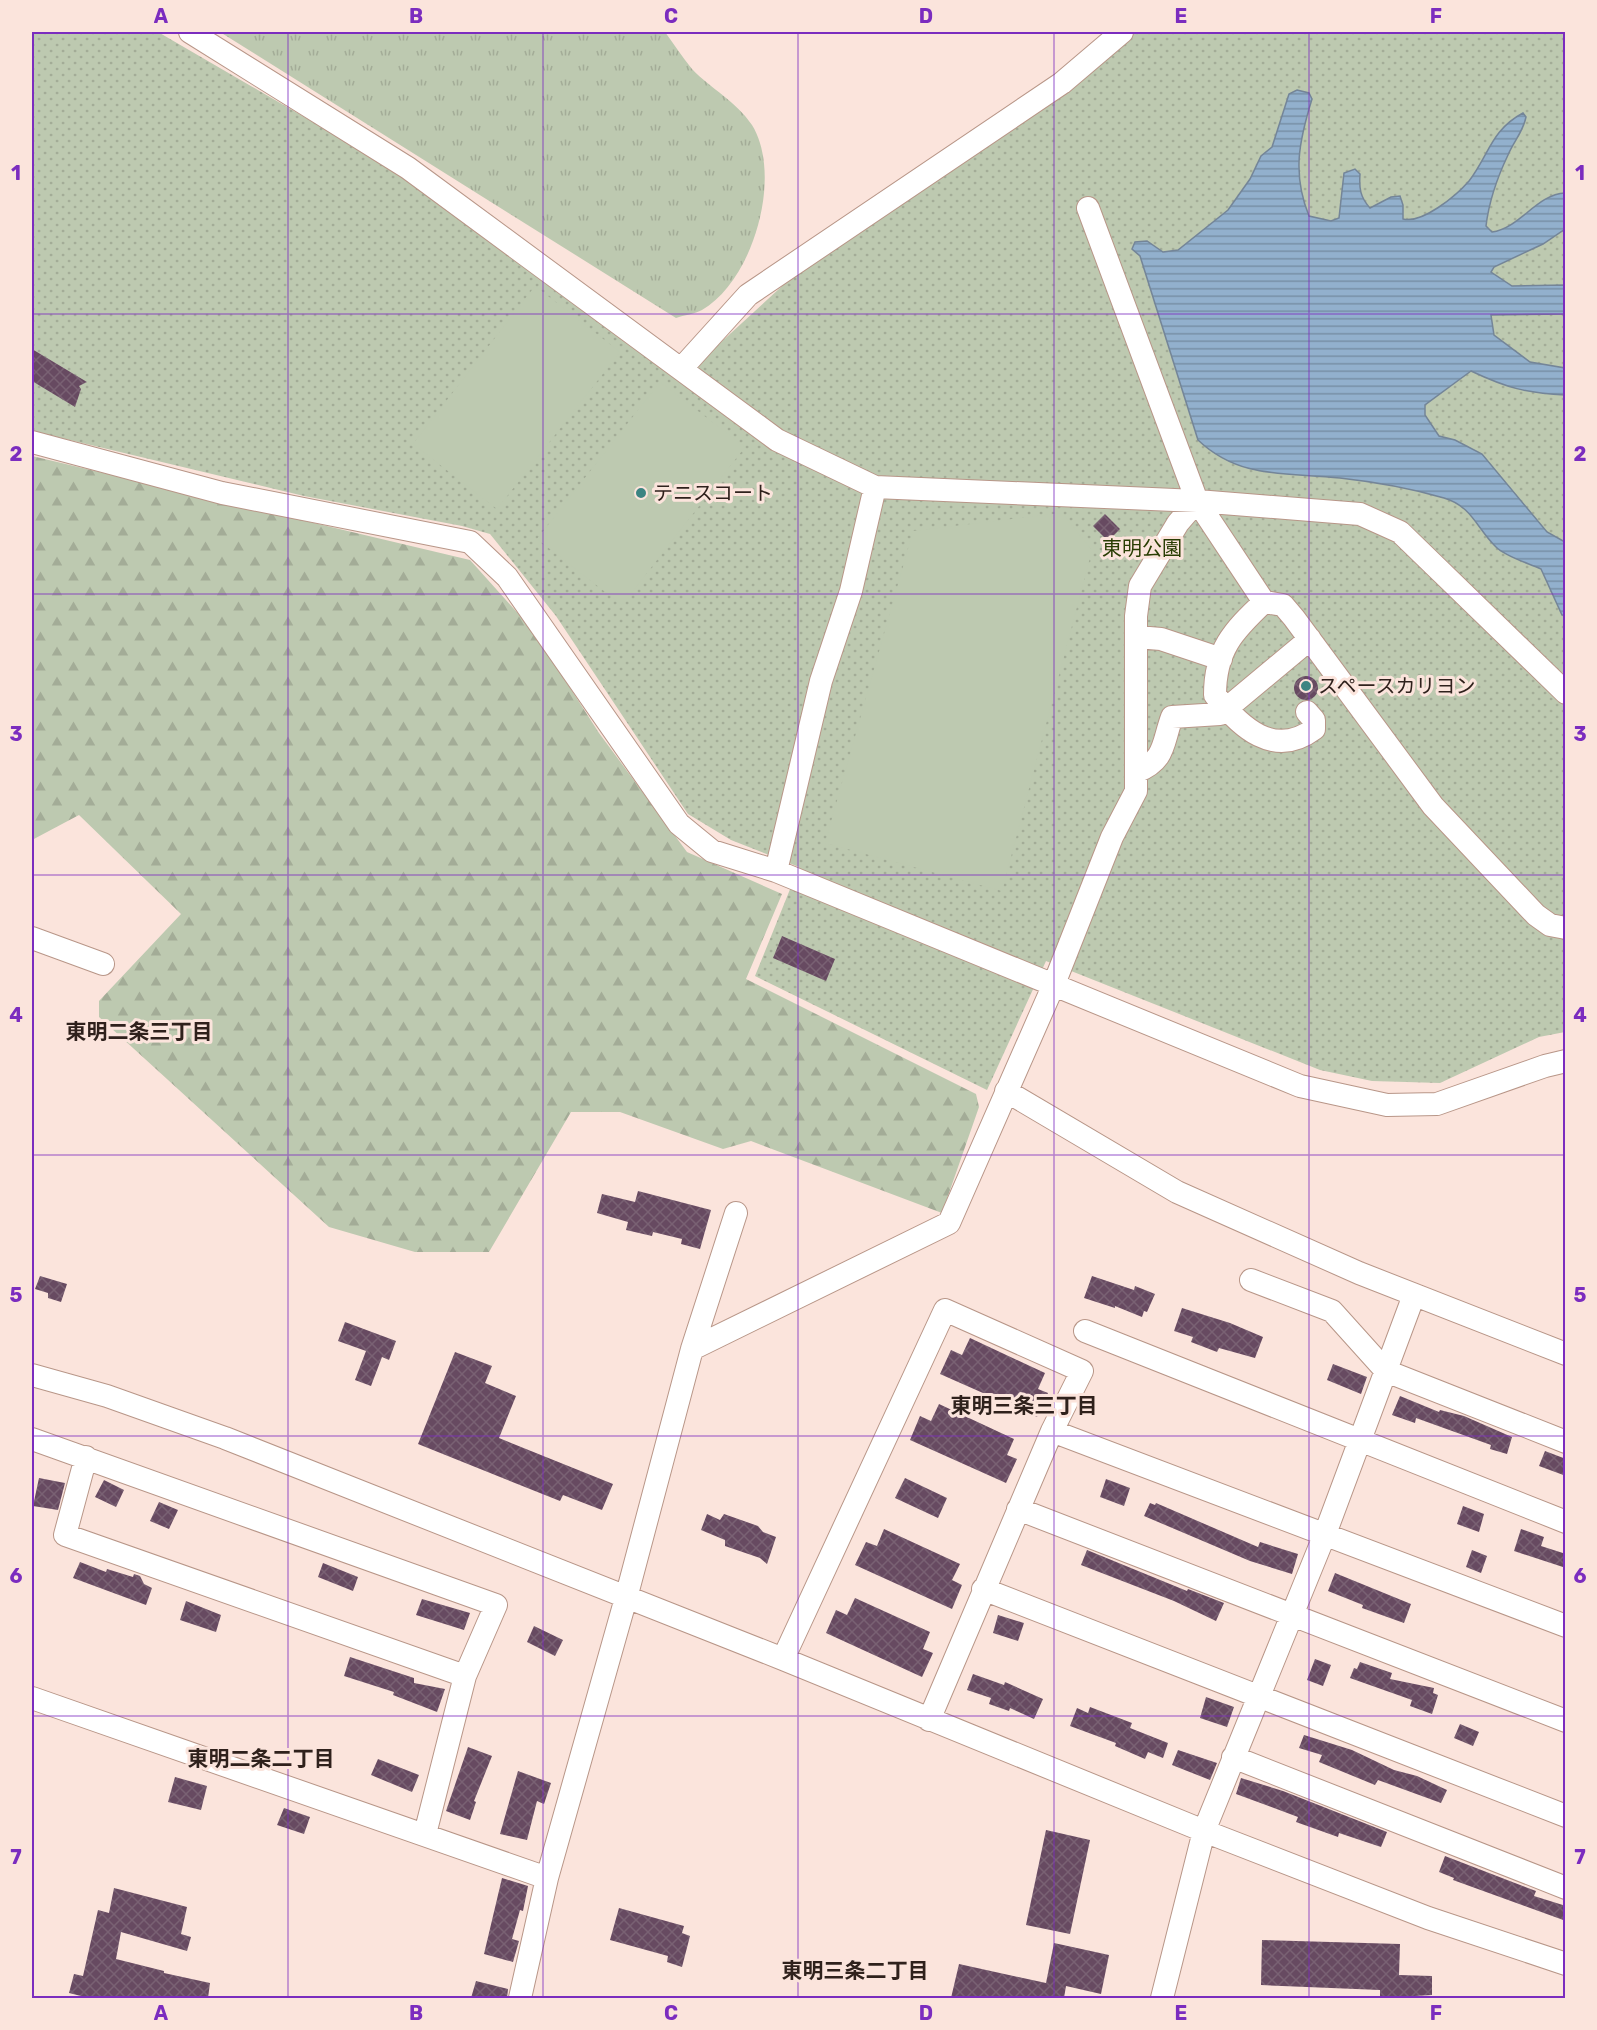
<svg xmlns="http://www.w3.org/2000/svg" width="1597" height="2030" viewBox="0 0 1597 2030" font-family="Rubik,'Noto Sans JP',sans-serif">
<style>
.grass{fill:url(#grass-tufts)}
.forest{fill:url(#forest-firs)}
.park{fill:url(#park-dots)}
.pitch{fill:#bdc9b0}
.water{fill:url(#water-rules);stroke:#748598;stroke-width:1.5}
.building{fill:url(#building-cross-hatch)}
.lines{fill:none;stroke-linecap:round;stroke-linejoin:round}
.minor-casing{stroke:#b89688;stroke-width:24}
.minor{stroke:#fff;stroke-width:22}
.grid{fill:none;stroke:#7b2cbf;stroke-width:1.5;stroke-opacity:0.55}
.poi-dot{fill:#3c8482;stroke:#fbe4dc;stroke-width:2}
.labels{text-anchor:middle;stroke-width:6;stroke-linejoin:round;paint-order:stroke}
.poi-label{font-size:20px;fill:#2f211c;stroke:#fbe4dc;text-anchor:start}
.park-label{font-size:20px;fill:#293d03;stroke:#fbe4dc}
.neighbourhood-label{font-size:21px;font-weight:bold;fill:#2f211c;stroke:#fbe4dc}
.neatline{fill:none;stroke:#7b2cbf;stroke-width:2}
.grid-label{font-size:20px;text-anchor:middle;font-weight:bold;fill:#7b2cbf}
</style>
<defs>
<pattern id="grass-tufts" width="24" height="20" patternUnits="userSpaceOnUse" patternTransform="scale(1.5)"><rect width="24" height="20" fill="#bdc9b0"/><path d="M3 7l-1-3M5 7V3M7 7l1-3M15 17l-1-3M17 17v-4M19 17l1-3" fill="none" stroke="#a3ac97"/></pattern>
<pattern id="forest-firs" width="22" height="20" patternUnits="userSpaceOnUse" patternTransform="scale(1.5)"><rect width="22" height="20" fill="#bdc9b0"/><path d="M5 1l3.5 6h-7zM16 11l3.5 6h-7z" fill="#a3ac97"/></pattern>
<pattern id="park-dots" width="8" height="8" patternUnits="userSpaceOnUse" patternTransform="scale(1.5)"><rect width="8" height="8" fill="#bdc9b0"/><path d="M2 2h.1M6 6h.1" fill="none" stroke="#a3ac97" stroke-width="1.8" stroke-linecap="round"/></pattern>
<pattern id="water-rules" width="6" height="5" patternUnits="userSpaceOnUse" patternTransform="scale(1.5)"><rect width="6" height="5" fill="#92b0cd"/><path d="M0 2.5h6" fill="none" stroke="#788fa6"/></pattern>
<pattern id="building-cross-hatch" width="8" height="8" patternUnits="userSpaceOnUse" patternTransform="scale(1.5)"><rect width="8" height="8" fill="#674a61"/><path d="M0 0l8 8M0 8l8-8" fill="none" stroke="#796173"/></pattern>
</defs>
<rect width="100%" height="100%" fill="#fbe4dc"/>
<path class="grass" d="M220,32H665C674,44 682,57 692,69C711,89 736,101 752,125C783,175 754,280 702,310C695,314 684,315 676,318Z"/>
<path class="forest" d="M32,456L470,560L533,630L599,733L687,852L782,894L746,979L976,1094L979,1107L942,1213L751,1141L723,1149L620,1112H571L489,1252H415L329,1227L99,1017V1001L181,914L79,815L32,840Z"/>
<path class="park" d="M32,32H158L409,178L681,379L792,277L1120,47L1135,32H1565V1032L1539,1037L1440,1083L1372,1081L1320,1070L1046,961L987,1090L755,976L799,867L731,840L688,814L556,616L490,534L462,526L304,496L32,431Z"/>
<path class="pitch" d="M535,286L620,352L497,509L413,444Z
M660,382L745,447L622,605L537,539Z
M1062,513L1092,550L1002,891L825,843L913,531Z"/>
<path class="water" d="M1297,90L1309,93L1312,99C1299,141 1292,174 1309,216L1331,221L1339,218L1344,173L1355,169L1360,174C1359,188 1360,197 1370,208L1391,197L1400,196L1403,205V219C1422,224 1456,196 1469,181C1489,155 1491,130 1523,113L1526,117C1523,132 1514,141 1508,155C1497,178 1489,201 1486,226L1492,232C1519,229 1537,194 1565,193V229L1543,244L1494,267L1491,272L1512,286L1565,285V314L1491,315L1494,335L1530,362L1565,368V395C1526,393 1507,388 1471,371L1425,405V415L1439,436L1455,440L1482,454L1547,532L1565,542V615H1562L1541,569C1528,563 1506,557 1496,547C1477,529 1472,506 1444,498C1410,488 1376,482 1340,478C1287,472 1240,480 1198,440L1140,256L1132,249L1135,242L1147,241L1163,252L1178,250L1228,210L1250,179L1261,156L1272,147L1289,94Z"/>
<path class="building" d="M32,349L87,382L79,386L81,389L75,407L32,381Z
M1105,514L1120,529L1108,541L1093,526Z
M1294 688a12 12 0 1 1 24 0a12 12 0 1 1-24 0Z
M782,936L835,959L826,981L773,958Z
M638,1191L711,1210L700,1249L681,1244L682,1239L653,1232L652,1236L626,1230L628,1222L597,1213L602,1194L635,1202Z
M40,1276L67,1284L61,1302L48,1298V1293L35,1289Z
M1092,1276L1134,1290L1135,1286L1155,1294L1147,1312L1144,1311L1142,1317L1115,1306V1308L1084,1298Z
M1182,1308L1230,1323L1263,1337L1255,1358L1219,1348L1217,1352L1191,1342L1193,1337L1174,1331Z
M345,1322L396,1341L389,1360L382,1357L371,1386L355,1380L366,1351L338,1341Z
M970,1338L1045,1373L1038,1389L1048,1393L1037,1417L940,1374L951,1350L962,1355Z
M455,1352L492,1366L485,1383L516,1396L499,1438L613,1484L602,1510L563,1495L560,1501L418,1444Z
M1333,1364L1367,1377L1361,1394L1327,1380Z
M1400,1396L1439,1412L1440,1410L1464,1416L1512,1437L1507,1454L1490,1449L1491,1445L1416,1418L1415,1423L1392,1415Z
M939,1404L1014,1439L1007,1455L1017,1459L1006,1483L910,1440L920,1416L931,1421Z
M1545,1451L1566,1459V1476L1539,1466Z
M39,1478L65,1483L58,1510L33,1506Z
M905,1478L947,1498L938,1518L895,1498Z
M1106,1479L1130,1488L1124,1506L1100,1497Z
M104,1480L124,1490L116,1507L95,1497Z
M159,1502L178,1510L169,1529L150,1521Z
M1150,1503L1155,1505L1156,1503L1258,1547L1260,1542L1298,1554L1292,1574L1250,1561L1144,1516Z
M1463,1506L1484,1514L1479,1532L1457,1524Z
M707,1514L720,1520L724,1514L758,1526L763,1532L776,1537L767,1564L760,1558L725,1546V1540L701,1530Z
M884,1529L960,1564L952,1580L962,1585L952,1609L855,1565L866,1542L877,1546Z
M1521,1529L1544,1537L1541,1546L1566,1554V1568L1514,1551Z
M1087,1550L1187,1591L1188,1589L1224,1603L1216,1621L1174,1601L1081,1565Z
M1472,1550L1487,1556L1481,1573L1466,1567Z
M80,1562L106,1572L107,1569L133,1577L134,1574L140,1576L144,1584L152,1588L146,1605L73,1578Z
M323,1563L358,1577L353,1591L318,1577Z
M1335,1573L1411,1604L1404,1623L1362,1608L1363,1605L1328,1591Z
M855,1598L930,1632L923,1649L933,1653L922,1677L826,1633L836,1610L847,1615Z
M422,1599L470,1613L464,1630L416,1615Z
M186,1601L221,1615L216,1632L180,1620Z
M998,1615L1024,1623L1018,1641L993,1633Z
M534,1626L563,1640L555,1656L527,1642Z
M350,1657L414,1678V1683L445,1689L437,1712L393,1695L394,1692L344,1676Z
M1315,1659L1331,1665L1323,1686L1307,1680Z
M1360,1662L1392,1673L1390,1679L1434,1688L1433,1693L1438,1695L1432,1714L1410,1706L1412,1700L1350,1678L1354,1668L1357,1669Z
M973,1674L1004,1685L1005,1682L1043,1699L1034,1719L1010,1708L1009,1711L989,1704L991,1698L967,1690Z
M1206,1697L1234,1707L1227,1727L1200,1718Z
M1090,1707L1132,1723L1130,1728L1168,1743L1163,1758L1148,1752L1145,1759L1115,1746L1116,1743L1070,1726L1077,1708L1088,1713Z
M1460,1724L1479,1732L1473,1746L1454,1738Z
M1304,1735L1352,1750L1394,1770L1417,1776L1447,1790L1441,1803L1378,1780L1375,1785L1319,1762L1322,1755L1299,1748Z
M468,1747L492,1756L474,1801L476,1802L470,1820L446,1811Z
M1178,1750L1217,1763L1210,1780L1172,1765Z
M378,1759L419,1775L412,1792L371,1775Z
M518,1771L551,1783L544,1804L537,1801L527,1840L500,1834Z
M175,1777L207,1786L201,1810L168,1802Z
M1241,1778L1283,1791L1387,1832L1381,1847L1339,1833L1338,1837L1296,1822L1298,1817L1236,1794Z
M284,1808L310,1817L304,1834L277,1825Z
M1046,1830L1090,1840L1070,1934L1026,1925Z
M1445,1856L1536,1891L1534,1896L1566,1906V1921L1453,1880L1454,1878L1439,1872Z
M502,1878L528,1886L523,1911L520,1910L512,1939L519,1941L513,1962L484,1954Z
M114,1888L187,1907L181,1934L191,1937L187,1951L121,1932L116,1959L164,1971V1973L210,1983L208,1998H89L69,1993L74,1974L83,1976L98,1910L109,1913Z
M619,1908L684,1926L682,1933L690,1936L682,1967L667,1962L668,1956L610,1940Z
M1262,1940L1400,1944L1399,1975L1432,1976V1995L1380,1998V1990L1261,1985Z
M1054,1943L1109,1955L1101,1994L1066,1986L1064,1998H951L959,1964L1046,1983Z
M476,1981L508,1989L507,1998H471Z"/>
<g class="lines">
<g class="minor-casing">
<path id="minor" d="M190,32L408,168L777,440L875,487L1197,501L1360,514L1400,532L1566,693
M1088,208L1197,501L1264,602L1283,605L1294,618L1433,806L1536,915L1550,925L1566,928
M681,369L748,295L1062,83L1122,32
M32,442L222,493L470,542L507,577L679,824L712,851L776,871L1300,1086L1387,1105L1437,1104L1545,1066L1566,1061
M1264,602C1233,631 1215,650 1215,695C1240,727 1274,759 1314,729V720L1307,712
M1137,637L1161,639L1221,659
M1136,772C1166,760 1162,744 1172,717L1220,714L1310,639
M776,871L821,681L851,591L875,487
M32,938L103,964
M1006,1091L1177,1192L1359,1273L1566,1354
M1251,1280L1332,1311L1386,1371L1566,1442
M1085,1331L1566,1522
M692,1349L949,1223L1054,984L1112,837L1136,791V616L1140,586L1178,523L1197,501
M32,1375L107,1396L225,1438L783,1659L1204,1831L1428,1918L1566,1964
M1052,1431L1566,1626
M32,1439L496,1605L465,1676L425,1834
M86,1457L65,1535L465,1676
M1018,1509L1566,1721
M983,1589L1566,1816
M783,1659L945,1310L1082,1371L1052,1431L929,1720
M32,1698L547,1878
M1233,1757L1566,1888
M520,1998L547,1878L626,1598L692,1349L736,1213
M1162,1998L1204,1831L1325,1534L1414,1295"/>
</g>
<use href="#minor" class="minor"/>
</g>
<path class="grid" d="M288,32V1998M543,32V1998M798,32V1998M1054,32V1998M1309,32V1998M32,314H1566M32,594H1566M32,875H1566M32,1155H1566M32,1436H1566M32,1716H1566"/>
<g class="poi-dot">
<circle cx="641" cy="493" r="6"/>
<circle cx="1306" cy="686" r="6"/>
</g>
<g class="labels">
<g class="poi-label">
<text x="653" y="500">テニスコート</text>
<text x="1318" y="693">スペースカリヨン</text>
</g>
<g class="park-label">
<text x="1142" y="555">東明公園</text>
</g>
<g class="neighbourhood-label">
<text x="139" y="1039">東明二条三丁目</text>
<text x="1024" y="1413">東明三条三丁目</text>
<text x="261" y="1766">東明二条二丁目</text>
<text x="855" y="1978">東明三条二丁目</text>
</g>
</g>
<rect width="1597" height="2030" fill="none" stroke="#fbe4dc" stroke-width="66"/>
<rect x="33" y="33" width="1531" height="1964" class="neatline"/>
<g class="grid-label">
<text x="161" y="23">A</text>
<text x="416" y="23">B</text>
<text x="671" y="23">C</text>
<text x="926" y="23">D</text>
<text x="1181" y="23">E</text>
<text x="1436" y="23">F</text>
<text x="16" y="180">1</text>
<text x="1580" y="180">1</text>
<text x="16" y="461">2</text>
<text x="1580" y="461">2</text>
<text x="16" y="741">3</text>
<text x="1580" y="741">3</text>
<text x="16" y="1022">4</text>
<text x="1580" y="1022">4</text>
<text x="16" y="1302">5</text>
<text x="1580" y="1302">5</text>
<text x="16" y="1583">6</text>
<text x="1580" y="1583">6</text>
<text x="16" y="1864">7</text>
<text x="1580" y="1864">7</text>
<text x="161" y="2020">A</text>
<text x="416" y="2020">B</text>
<text x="671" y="2020">C</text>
<text x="926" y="2020">D</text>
<text x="1181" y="2020">E</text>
<text x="1436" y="2020">F</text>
</g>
</svg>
